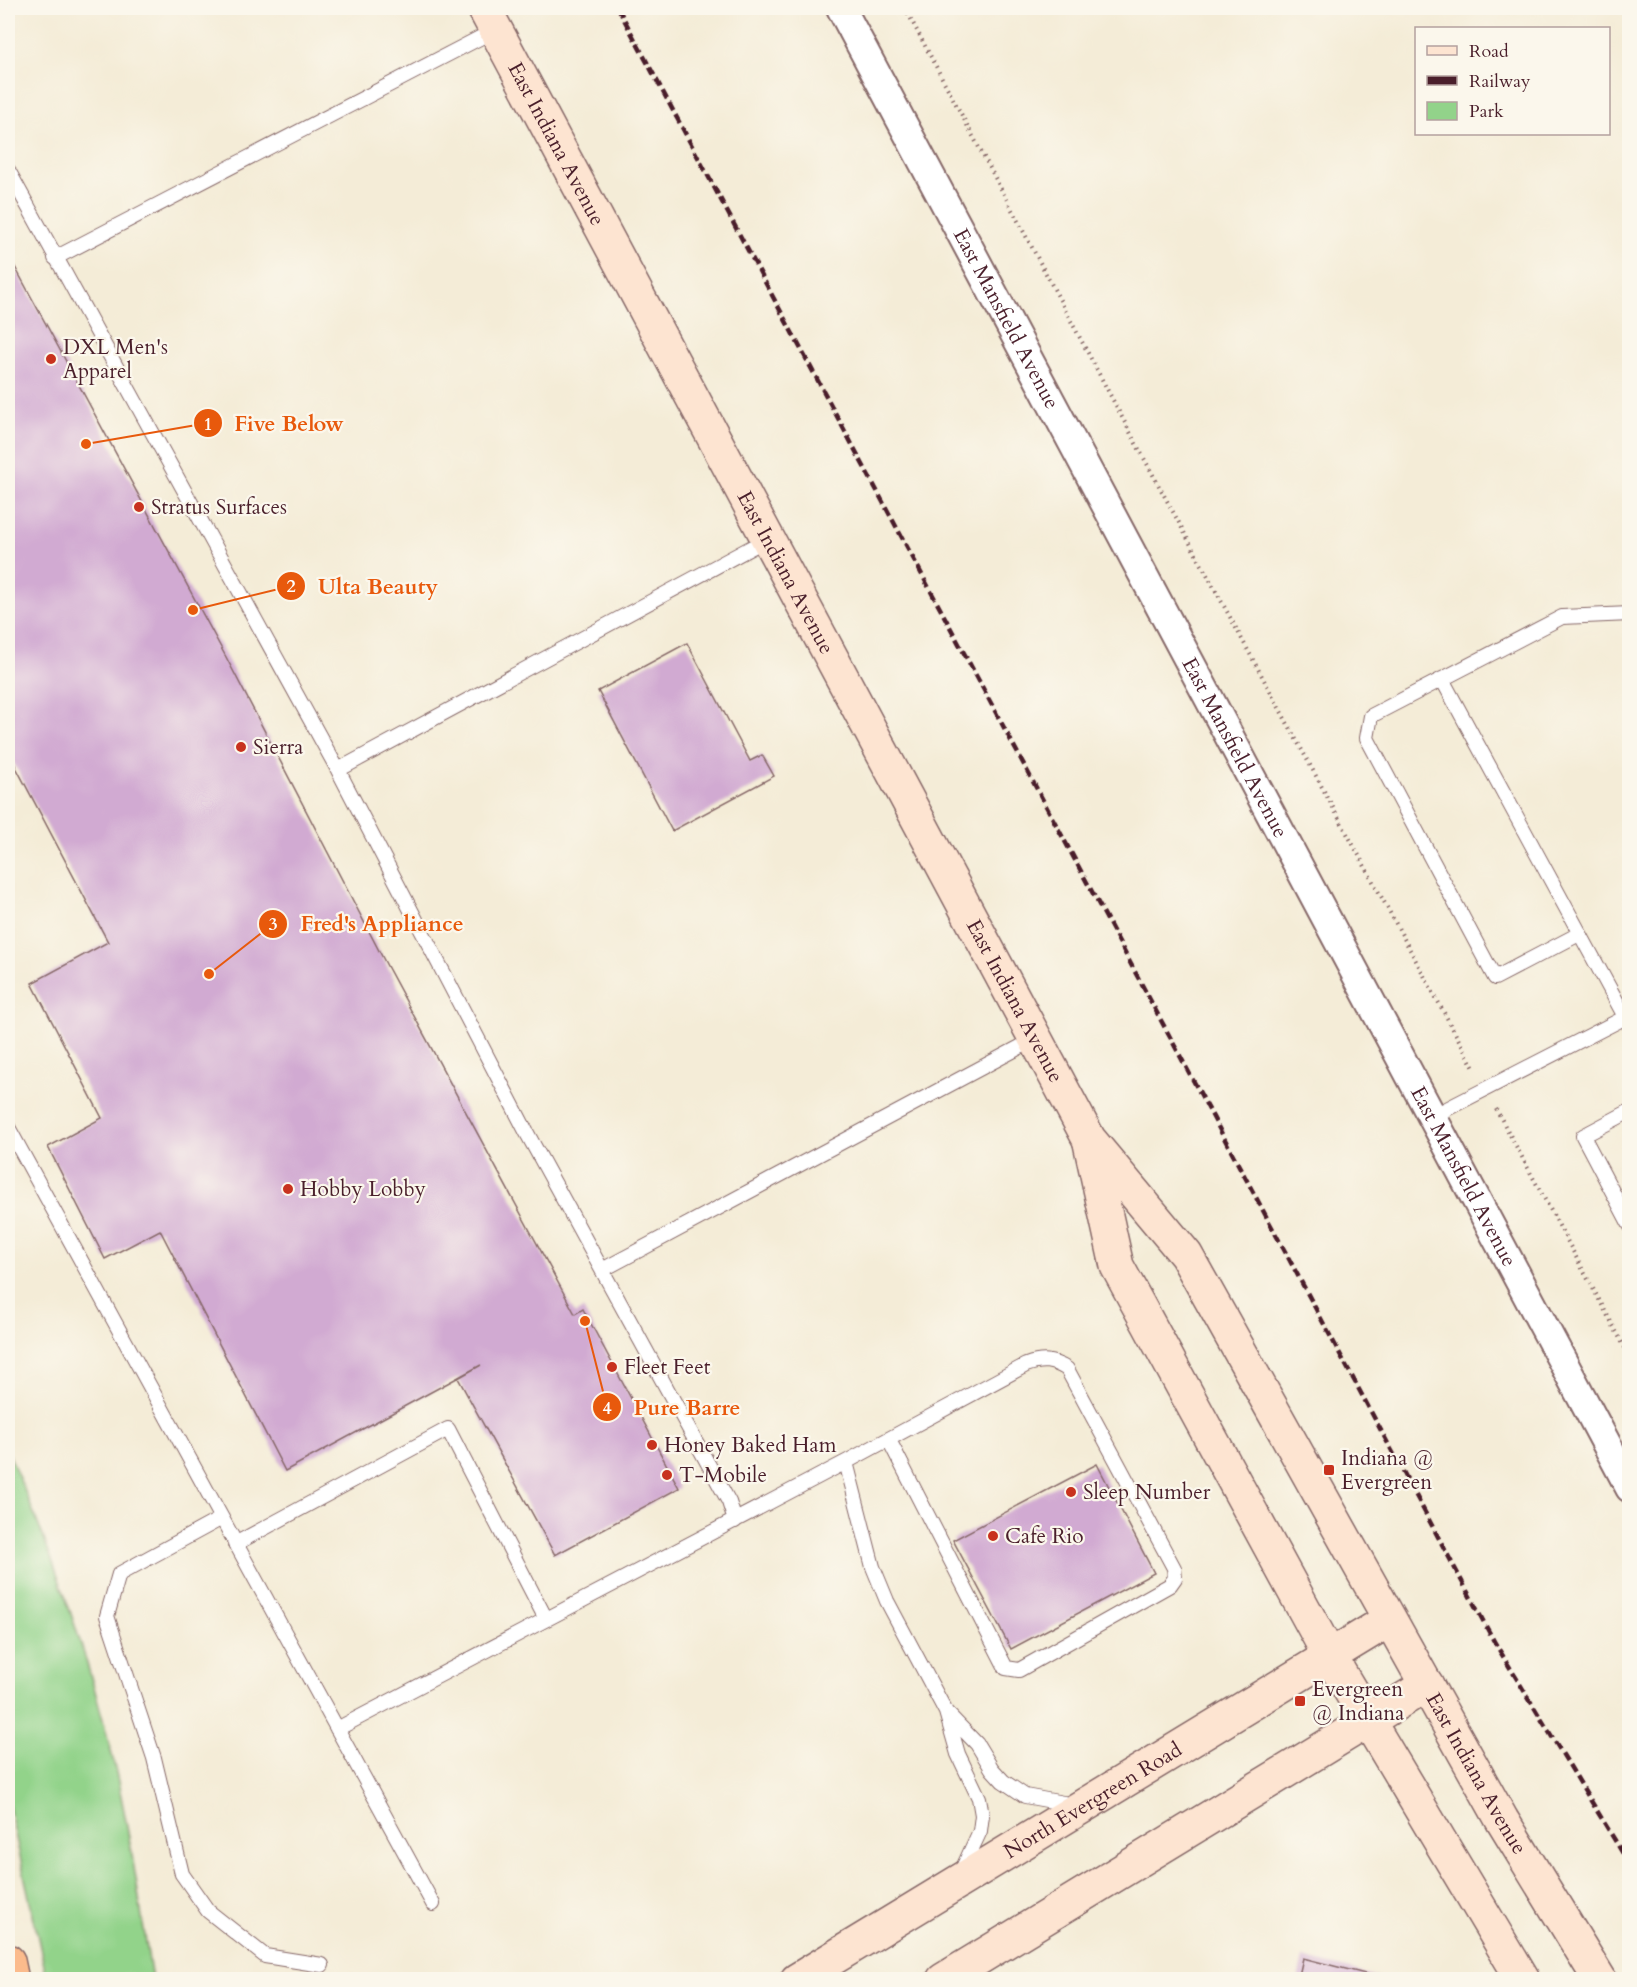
<svg xmlns="http://www.w3.org/2000/svg" width="1637" height="1987" viewBox="0 0 1637 1987" font-family="Cardo,serif">
<style>
.green{fill:#92d38a;stroke:#6e795a;stroke-width:1.5}
.building{fill:#d1aad2}
.lines{fill:none;stroke-linecap:round;stroke-linejoin:round}
.service-casing{stroke:#866767;stroke-width:16}
.minor-casing{stroke:#866767;stroke-width:32}
.secondary-casing{stroke:#866767;stroke-width:36}
.motorway-casing{stroke:#866767;stroke-width:36}
.path{stroke:#866767;stroke-width:4;stroke-dasharray:1.5 4.5;stroke-linecap:butt}
.service{stroke:#fff;stroke-width:14}
.minor{stroke:#fff;stroke-width:28}
.secondary{stroke:#fde4d1;stroke-width:33}
.motorway{stroke:#fbbb8c;stroke-width:33}
.rail{stroke:#4a1f2b;stroke-width:4.5;stroke-dasharray:9 4.5;stroke-linecap:butt}
.poi-dot{fill:#c8321e;stroke:#fbf7ec;stroke-width:2}
.labels{text-anchor:middle;stroke-width:4.5;stroke-linejoin:round;paint-order:stroke}
.street-label{font-size:21px;fill:#4a1f2b;stroke:#fbf7ec}
.poi-label{font-size:21px;fill:#4a1f2b;stroke:#fbf7ec;text-anchor:start}
.leader{fill:none;stroke:#e8590c;stroke-width:2}
.callout-dot{fill:#e8590c;stroke:#fbf7ec;stroke-width:2}
.mark-label{font-size:18px;text-anchor:middle;font-weight:bold;fill:#fff}
.callout-label{font-size:22px;text-anchor:middle;font-weight:bold;fill:#e8590c;stroke:#fbf7ec;stroke-width:4.5;stroke-linejoin:round;paint-order:stroke}
</style>
<rect width="100%" height="100%" fill="#fbf7ec"/>
<filter id="ink" filterUnits="userSpaceOnUse"><feTurbulence type="fractalNoise" baseFrequency=".0167" numOctaves="2"/><feDisplacementMap in="SourceGraphic" scale="12" xChannelSelector="R" yChannelSelector="G"/><feConvolveMatrix kernelMatrix="1 2 1 2 8 2 1 2 1" color-interpolation-filters="sRGB"/></filter>
<filter id="wash" filterUnits="userSpaceOnUse"><feTurbulence type="fractalNoise" baseFrequency=".008" numOctaves="4" result="noise"/><feDisplacementMap in="SourceGraphic" scale="24" xChannelSelector="R" yChannelSelector="G"/><feGaussianBlur stdDeviation="1.35" result="paint"/><feColorMatrix in="noise" values="0 0 0 0 0 0 0 0 0 0 0 0 0 0 0 0 0 1.4 0 .05"/><feComposite in="paint" operator="in"/></filter>
<g filter="url(#wash)">
<rect width="100%" height="100%" fill="#f4ecd7"/>
<path class="green" d="M8,1452C50,1547 85,1646 110,1747C129,1823 139,1902 152,1979H47L8,1802Z"/>
<g id="blocks">
<path class="building" d="M8,254L226,657L387,966L575,1314L583,1309L679,1488L555,1555L458,1378L481,1365L285,1471L160,1230L105,1259L48,1147L102,1118L32,983L108,942L8,752Z
M687,643L750,761L762,755L774,776L672,831L598,691Z
M1097,1464L1154,1573L1011,1649L953,1540Z
M1303,1958L1385,1979V1980H1298Z"/>
</g>
</g>
<g filter="url(#ink)">
<use href="#blocks" fill-opacity="0" stroke="#866767" stroke-width="1.5"/>
<g class="lines">
<g class="service-casing">
<path id="service" d="M8,170L338,770L528,1135L729,1502L735,1521
M55,258L495,30
M1442,679L1630,1026
M338,770L769,538
M1579,934L1495,978L1367,738L1371,716L1562,617L1630,614
M1630,1111L1583,1136L1630,1225
M1433,1116L1630,1015
M8,1127L433,1904
M602,1270L1035,1039
M846,1462L873,1567L887,1601L946,1712L958,1754L979,1798L982,1815L980,1831L961,1872
M222,1518L119,1574L107,1616L154,1758L182,1874L208,1911L265,1956L322,1965
M235,1544L448,1429L546,1619
M948,1714L977,1744L992,1769L1003,1781L1025,1796L1074,1805
M337,1729L846,1462L1026,1365C1043,1359 1052,1360 1067,1369L1174,1568L1175,1578L1170,1585L1019,1670L1006,1668L889,1440"/>
</g>
<g class="minor-casing">
<g id="minor">
<path id="s1" d="M841,8L1630,1488"/>
</g>
</g>
<g class="secondary-casing">
<g id="secondary">
<path id="s2" d="M484,8L1089,1139L1186,1255L1502,1820L1600,1980"/>
<path d="M1090,1143L1117,1266L1329,1655L1523,1980"/>
<path id="s3" d="M797,1980L1389,1620"/>
<path d="M943,1980L1427,1685"/>
</g>
</g>
<g class="motorway-casing">
<path id="motorway" d="M8,1961L12,1980"/>
</g>
<path class="path" d="M905,8L1132,436L1474,1068
M1496,1109L1630,1357"/>
<use href="#service" class="service"/>
<use href="#minor" class="minor"/>
<use href="#secondary" class="secondary"/>
<use href="#motorway" class="motorway"/>
<path class="rail" d="M618,8L1495,1643L1630,1865"/>
</g>
</g>
<g class="poi-dot">
<circle cx="51" cy="359" r="6"/>
<circle cx="139" cy="507" r="6"/>
<circle cx="241" cy="747" r="6"/>
<circle cx="288" cy="1189" r="6"/>
<circle cx="612" cy="1367" r="6"/>
<circle cx="652" cy="1445" r="6"/>
<rect x="1323" y="1464" width="12" height="12" rx="3"/>
<circle cx="667" cy="1475" r="6"/>
<circle cx="1071" cy="1492" r="6"/>
<circle cx="993" cy="1536" r="6"/>
<rect x="1294" y="1695" width="12" height="12" rx="3"/>
</g>
<g class="labels">
<g class="street-label">
<text dy="7" stroke="none"><textPath href="#s2" startOffset="154">East Indiana Avenue</textPath></text>
<text dy="7" stroke="none"><textPath href="#s1" startOffset="352">East Mansfield Avenue</textPath></text>
<text dy="7" stroke="none"><textPath href="#s2" startOffset="640">East Indiana Avenue</textPath></text>
<text dy="7" stroke="none"><textPath href="#s1" startOffset="838">East Mansfield Avenue</textPath></text>
<text dy="7" stroke="none"><textPath href="#s2" startOffset="1126">East Indiana Avenue</textPath></text>
<text dy="7" stroke="none"><textPath href="#s1" startOffset="1324">East Mansfield Avenue</textPath></text>
<text dy="7" stroke="none"><textPath href="#s2" startOffset="2028">East Indiana Avenue</textPath></text>
<text dy="7" stroke="none"><textPath href="#s3" startOffset="346">North Evergreen Road</textPath></text>
</g>
<g class="poi-label">
<text x="63" y="354">DXL Men's<tspan x="63" dy="24">Apparel</tspan></text>
<text x="151" y="514">Stratus Surfaces</text>
<text x="253" y="754">Sierra</text>
<text x="300" y="1196">Hobby Lobby</text>
<text x="624" y="1374">Fleet Feet</text>
<text x="664" y="1452">Honey Baked Ham</text>
<text x="1341" y="1465">Indiana @<tspan x="1341" dy="24">Evergreen</tspan></text>
<text x="679" y="1482">T-Mobile</text>
<text x="1083" y="1499">Sleep Number</text>
<text x="1005" y="1543">Cafe Rio</text>
<text x="1312" y="1696">Evergreen<tspan x="1312" dy="24">@ Indiana</tspan></text>
</g>
</g>
<path class="leader" d="M86 444L208 423M193 610L291 586M209 974L273 924M585 1321L607 1407"/>
<g class="callout-dot">
<circle cx="86" cy="444" r="6"/>
<circle cx="193" cy="610" r="6"/>
<circle cx="209" cy="974" r="6"/>
<circle cx="585" cy="1321" r="6"/>
<circle cx="208" cy="423" r="15"/>
<circle cx="291" cy="586" r="15"/>
<circle cx="273" cy="924" r="15"/>
<circle cx="607" cy="1407" r="15"/>
</g>
<g class="mark-label">
<text x="208" y="430">1</text>
<text x="291" y="592">2</text>
<text x="273" y="930">3</text>
<text x="607" y="1414">4</text>
</g>
<g class="callout-label">
<text x="289" y="431">Five Below</text>
<text x="378" y="594">Ulta Beauty</text>
<text x="382" y="931">Fred's Appliance</text>
<text x="687" y="1415">Pure Barre</text>
</g>
<rect width="1637" height="1987" fill="none" stroke="#fbf7ec" stroke-width="30"/>
<rect x="1415" y="27" width="195" height="108" fill="#fbf7ec" stroke="#b4a19f" stroke-width="1.5"/>
<rect x="1427" y="46" width="30" height="9" fill="#fde4d1" stroke="#b4a19f" stroke-width="1.5"/>
<text x="1469" y="57" font-size="18" fill="#4a1f2b">Road</text>
<rect x="1427" y="76" width="30" height="9" fill="#4a1f2b" stroke="#b4a19f" stroke-width="1.5"/>
<text x="1469" y="87" font-size="18" fill="#4a1f2b">Railway</text>
<rect x="1427" y="102" width="30" height="18" fill="#92d38a" stroke="#b4a19f" stroke-width="1.5"/>
<text x="1469" y="117" font-size="18" fill="#4a1f2b">Park</text>
</svg>
